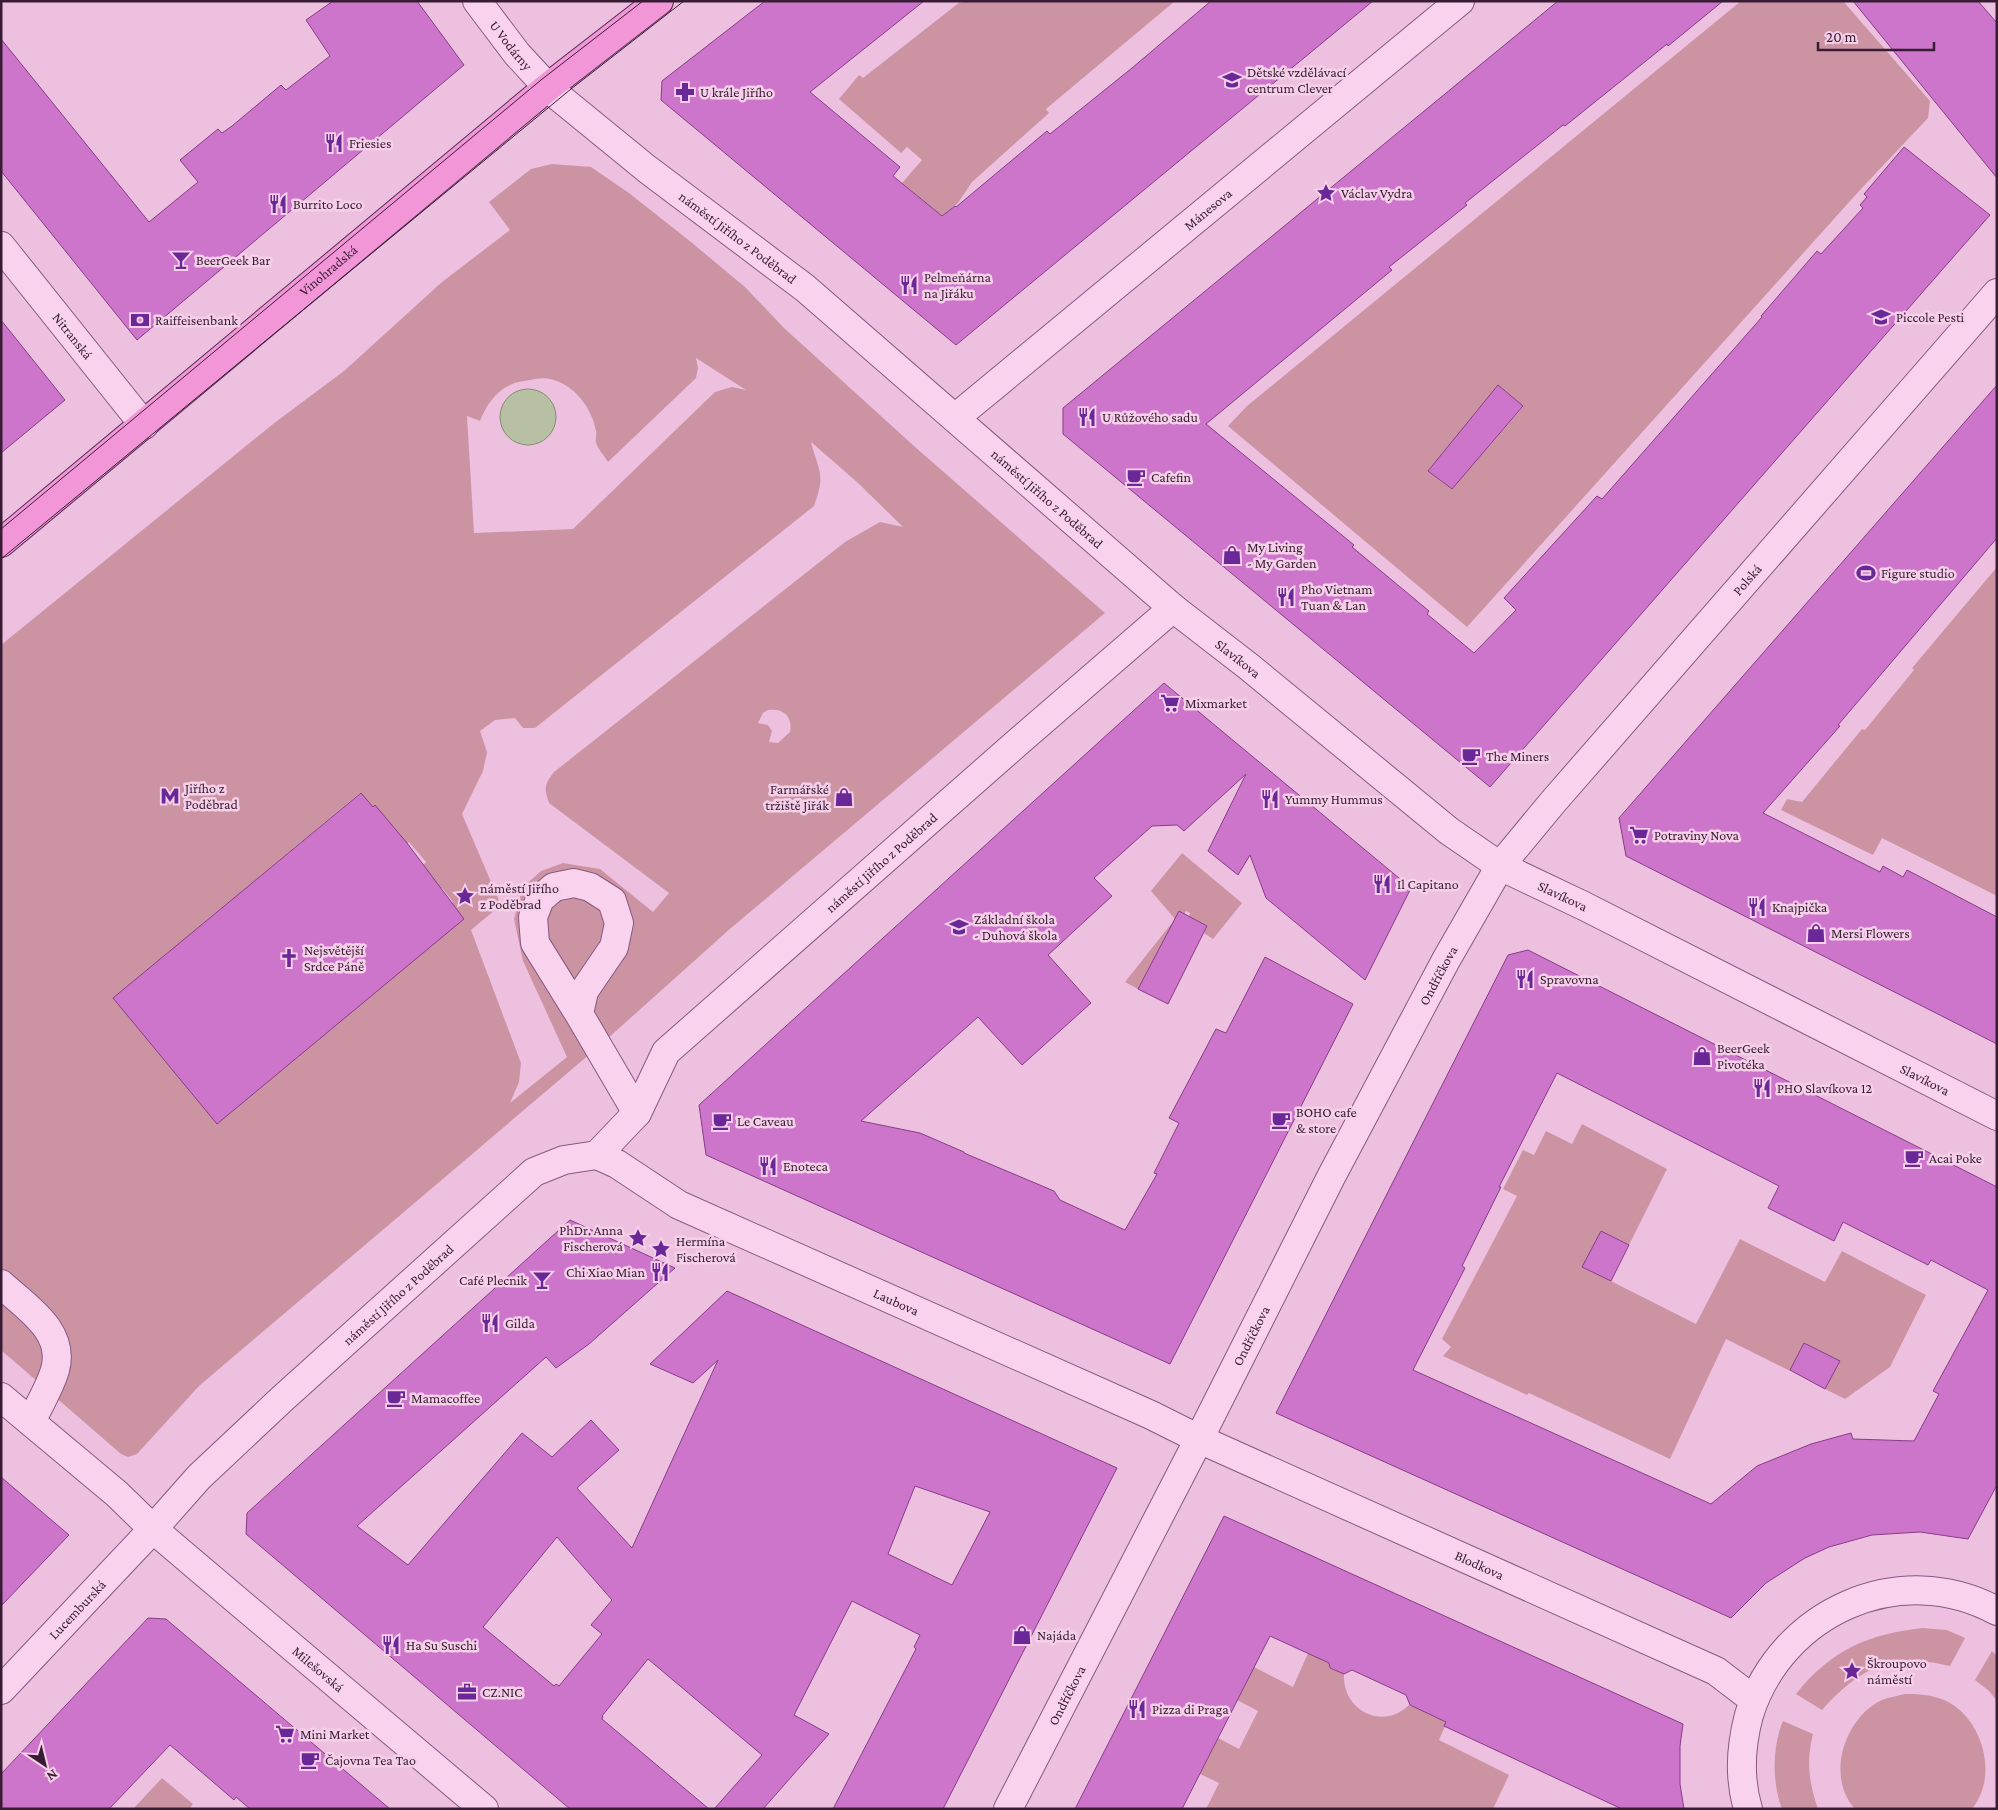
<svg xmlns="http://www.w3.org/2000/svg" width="1998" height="1810" viewBox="0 0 1998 1810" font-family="'Crimson Pro',serif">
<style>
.green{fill:#cc94a3;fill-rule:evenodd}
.water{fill:#b7c0a3;stroke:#818e6a}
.building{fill:#cd75cb;stroke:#873d87;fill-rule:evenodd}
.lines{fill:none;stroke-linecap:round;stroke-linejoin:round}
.minor-casing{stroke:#875881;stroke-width:30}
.major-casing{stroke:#552c52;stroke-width:30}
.minor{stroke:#f9d3ed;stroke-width:28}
.major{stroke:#f396d8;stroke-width:28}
.tram{stroke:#371c34;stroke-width:1}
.labels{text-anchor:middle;stroke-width:5;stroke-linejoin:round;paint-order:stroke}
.street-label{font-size:14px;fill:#371c34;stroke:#f6cfe9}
.poi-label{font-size:14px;fill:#371c34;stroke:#f6cfe9;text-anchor:start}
</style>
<rect width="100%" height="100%" fill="#eec0e0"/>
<path class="green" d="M964,1H1175L1046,109L1049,113L972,182L958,203L942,216L902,183L922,160L907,147L901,153L839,99L859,75L863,78L960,2L961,3Z
M1741,1H1843L1930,101L1928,118L1860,190L1467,627L1228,426L1247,406ZM1498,385L1523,407L1451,489L1428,471Z
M552,164L591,167L629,193L691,242L745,287L784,328L914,446L1105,613L731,928L597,1048L199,1386L137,1454L128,1457L121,1454L1,1350V645L273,424L344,371L442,282L510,230L489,202L531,169ZM696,358L746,390L732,387L715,392L573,529L474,533L467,416L480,421C488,401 501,384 524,381C533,380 541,377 550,379C574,384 592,408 596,431C597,435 595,439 596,443C598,449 605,457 608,462L696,378L698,368ZM811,442L857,482L903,527L880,522L845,542L554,772C544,785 544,788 549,803L669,893L653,912L600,869L563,863L541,871L523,887L514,919L523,961L567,1057L510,1103L519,1082L521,1063L471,930L501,905L462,814L483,771L487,752L480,731L495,720L515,718L523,728H535L814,506C826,473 819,473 811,442ZM768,710C783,708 793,716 790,732L778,743L769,742L772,731L768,725L758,723L763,713ZM360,793L404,846L409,842L426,862L421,867L440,889L442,888L453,902L217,1123L114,998Z
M1997,567V896L1882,838L1873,855L1781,810L1787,799L1802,802L1862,729L1865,730L1914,670L1912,668Z
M1182,853L1242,903L1213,939L1204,933L1207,927L1189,917L1190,913L1186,911L1184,914L1179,912L1175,919L1138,989L1125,982L1175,919L1151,891Z
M1582,1124L1667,1169L1629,1245L1601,1231L1583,1267L1696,1324L1740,1239L1825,1282L1842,1251L1926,1295L1890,1367L1845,1399L1825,1389L1839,1361L1804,1343L1790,1371L1726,1339L1670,1459L1529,1393L1527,1395L1443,1356L1451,1347L1442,1339L1517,1196L1503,1189L1523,1150L1534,1155L1546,1131L1572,1144Z
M1923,1628L1947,1630L1965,1638L1950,1666C1936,1663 1921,1660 1907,1660C1873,1661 1844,1685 1822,1710L1796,1694C1831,1650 1868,1634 1923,1628Z
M1309,1651L1328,1659L1330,1668L1344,1674C1342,1711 1383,1731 1409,1705L1423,1711L1450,1715L1439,1740L1509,1775L1493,1809H1206L1219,1783L1200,1774L1218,1738L1239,1749L1258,1711L1237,1700L1254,1667L1293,1687Z
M1992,1651L1997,1656V1701L1989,1691L1975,1680Z
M1905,1694C1921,1694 1936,1695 1950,1703C1984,1723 1998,1777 1972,1809H1855C1825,1776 1845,1717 1882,1700C1889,1697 1898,1696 1905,1694Z
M1783,1721L1813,1734C1806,1761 1809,1783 1818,1809H1782C1772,1783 1772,1746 1783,1721Z
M162,1778L193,1804L189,1809H133Z"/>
<path class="water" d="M500 417a28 28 0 1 1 56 0a28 28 0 1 1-56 0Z"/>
<path class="building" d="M333,1H417L464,65L137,340L1,171V39L149,222L198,182L180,160L218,129L222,133L232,126L281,85L286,90L330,56L306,20Z
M765,1H924L810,92L900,167L893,176L942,216L955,206L956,207L1047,131L1050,134L1132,68L1211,1H1373L956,345L661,100L662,81Z
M1558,1H1723L1668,46L1667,44L1565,126L1563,125L1465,203L1467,205L1389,267L1392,270L1206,424L1354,545L1352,547L1429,611L1427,614L1474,653L1516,610L1504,598L1597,496L1602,499L1762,317L1761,316L1817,251L1821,254L1863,208L1860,205L1867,197L1864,194L1904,147L1990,215L1490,787L1063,434V408Z
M1853,1H1978L1997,23V178Z
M1,320L65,400L1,453Z
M1498,385L1523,406L1452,489L1428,471Z
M1997,385V538L1838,725L1840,726L1763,813L1880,872L1883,866L1903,877L1907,870L1997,917V1044L1626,856L1619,818Z
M1164,683L1411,888L1365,980L1266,898L1250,855L1238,875L1208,851L1246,774L1184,831L1177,825L1152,826L1094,878L1112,896L1048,955L1091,1003L1022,1065L978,1017L861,1121L920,1133L964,1152V1153L1054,1191L1060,1200L1125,1230L1157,1174L1154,1173L1179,1123L1169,1118L1186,1086L1216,1029L1226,1033L1265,957L1353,1004L1170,1364L706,1155L699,1105Z
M361,793L373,807L375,805L407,843L464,919L217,1124L113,998Z
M1179,911L1207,926L1168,1004L1138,989Z
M1528,950L1997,1187V1485L1968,1539L1920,1532L1872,1535L1829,1547L1805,1558L1766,1583L1731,1618L1276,1413L1508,955ZM1557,1073L1779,1186L1768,1208L1834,1241L1843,1222L1928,1265L1931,1260L1988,1290L1933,1391L1939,1394L1914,1441L1853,1439L1851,1433L1811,1444L1757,1466L1711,1504L1413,1370L1465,1268L1462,1266L1501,1187H1499Z
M570,1220L675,1268L589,1344L556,1368L546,1357L357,1526L408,1565L522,1433L552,1457L591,1420L619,1450L577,1488L632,1548L718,1360L693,1383L650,1364L727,1291L1117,1468L943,1809H833L916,1649L914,1647L920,1635L852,1601L794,1715L829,1734L763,1809H714L762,1755L648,1659L602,1716L603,1717L602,1719L709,1809H570L246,1534L247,1513ZM915,1486L990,1512L952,1585L888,1554ZM557,1537L612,1600L591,1625L602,1634L559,1686L556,1684L554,1686L483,1627Z
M1601,1231L1629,1245L1611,1281L1582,1267Z
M1804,1343L1840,1361L1825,1389L1790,1370Z
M1,1477L69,1535L1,1606Z
M1224,1516L1683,1724L1680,1746V1784L1684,1809H1622L1444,1726L1446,1722L1410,1705L1406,1695L1352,1670L1344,1674L1330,1668L1329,1663L1270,1636L1182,1809H1075Z
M148,1618L166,1619L390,1809H250L236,1797L234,1800L170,1745L109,1809H1V1774Z"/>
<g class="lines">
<g class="minor-casing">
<g id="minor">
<path id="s1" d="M477,1L517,54L541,80L560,98L647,169L805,288L1173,608L1248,666L1449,831L1500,866L1584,906L1997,1116"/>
<path id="s2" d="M1,246L144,425"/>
<path id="s3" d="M955,418L1460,1"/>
<path d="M579,1014L584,991L614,947L619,923L612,901L590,887L574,883L554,887L540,899L533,917L535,943L579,1014L637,1113"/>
<path id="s4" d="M597,1155L617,1164L679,1205L1151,1415L1199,1439L1716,1671L1754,1700"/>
<path d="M1,1284C26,1307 66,1331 55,1370C50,1387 39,1405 31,1422"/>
<path id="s5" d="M1,1397L117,1494L153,1529L200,1569L484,1809"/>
<path id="s6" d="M1,1690L153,1529L199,1477L282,1399L534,1172L564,1160L597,1155L637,1113L666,1052L1018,742L1173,608"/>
<path id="s7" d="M1008,1809L1199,1439L1331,1177L1446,960L1500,866L1553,802L1997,293"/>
<path d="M1748,1809C1739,1779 1741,1745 1749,1715C1781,1612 1900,1558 1997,1611"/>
</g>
</g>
<g class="major-casing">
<g id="major">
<path id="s8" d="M1,543L548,87L659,1"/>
</g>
</g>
<use href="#minor" class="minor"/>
<use href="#major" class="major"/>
<path class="tram" d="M1,529L541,80L643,1
M1,559L571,89L684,1"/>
</g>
<defs>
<g id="school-bare" transform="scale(1.5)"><path d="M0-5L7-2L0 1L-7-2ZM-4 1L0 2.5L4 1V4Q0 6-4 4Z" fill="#6a2797" stroke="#f6cfe9" stroke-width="2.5" paint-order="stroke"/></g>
<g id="pharmacy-bare" transform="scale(1.5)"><path d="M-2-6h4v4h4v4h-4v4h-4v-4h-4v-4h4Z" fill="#6a2797" stroke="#f6cfe9" stroke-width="2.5" paint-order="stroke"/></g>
<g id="restaurant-bare" transform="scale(1.5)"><path d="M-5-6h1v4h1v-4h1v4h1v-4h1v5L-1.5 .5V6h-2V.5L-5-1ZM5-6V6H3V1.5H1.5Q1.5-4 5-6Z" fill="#6a2797" stroke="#f6cfe9" stroke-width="2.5" paint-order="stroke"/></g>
<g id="sight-bare" transform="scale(1.5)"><path d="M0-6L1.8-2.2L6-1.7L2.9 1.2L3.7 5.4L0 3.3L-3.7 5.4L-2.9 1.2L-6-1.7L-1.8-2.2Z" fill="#6a2797" stroke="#f6cfe9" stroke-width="2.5" paint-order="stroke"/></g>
<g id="bar-bare" transform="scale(1.5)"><path d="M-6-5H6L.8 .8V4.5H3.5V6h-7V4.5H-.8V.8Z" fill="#6a2797" stroke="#f6cfe9" stroke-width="2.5" paint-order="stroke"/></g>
<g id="bank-bare" transform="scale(1.5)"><path d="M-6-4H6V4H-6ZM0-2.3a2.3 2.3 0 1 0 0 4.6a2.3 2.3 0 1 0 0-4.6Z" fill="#6a2797" stroke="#f6cfe9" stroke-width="2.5" paint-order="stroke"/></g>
<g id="cafe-bare" transform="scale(1.5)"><path d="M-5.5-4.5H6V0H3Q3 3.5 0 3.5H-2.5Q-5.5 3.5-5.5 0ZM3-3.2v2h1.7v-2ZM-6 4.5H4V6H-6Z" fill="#6a2797" stroke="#f6cfe9" stroke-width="2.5" paint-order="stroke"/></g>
<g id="shop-bare" transform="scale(1.5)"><path d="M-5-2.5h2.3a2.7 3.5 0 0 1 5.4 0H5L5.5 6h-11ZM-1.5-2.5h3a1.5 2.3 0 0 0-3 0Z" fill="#6a2797" stroke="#f6cfe9" stroke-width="2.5" paint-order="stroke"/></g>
<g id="stadium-bare" transform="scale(1.5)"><path d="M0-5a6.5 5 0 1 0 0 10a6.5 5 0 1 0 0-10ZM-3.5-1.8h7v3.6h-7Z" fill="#6a2797" stroke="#f6cfe9" stroke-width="2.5" paint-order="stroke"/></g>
<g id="supermarket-bare" transform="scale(1.5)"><path d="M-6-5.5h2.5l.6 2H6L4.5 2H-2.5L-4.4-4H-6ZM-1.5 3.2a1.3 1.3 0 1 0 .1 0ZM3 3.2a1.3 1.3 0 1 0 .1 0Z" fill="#6a2797" stroke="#f6cfe9" stroke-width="2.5" paint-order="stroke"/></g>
<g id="metro-bare" transform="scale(1.5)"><path d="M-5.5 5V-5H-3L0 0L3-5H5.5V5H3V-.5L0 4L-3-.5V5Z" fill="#6a2797" stroke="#f6cfe9" stroke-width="2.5" paint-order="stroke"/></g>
<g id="church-bare" transform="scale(1.5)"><path d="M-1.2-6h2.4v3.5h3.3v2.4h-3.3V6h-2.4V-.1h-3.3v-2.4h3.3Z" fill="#6a2797" stroke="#f6cfe9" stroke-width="2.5" paint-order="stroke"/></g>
<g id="office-bare" transform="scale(1.5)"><path d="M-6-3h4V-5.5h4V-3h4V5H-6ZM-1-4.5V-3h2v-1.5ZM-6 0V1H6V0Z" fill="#6a2797" stroke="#f6cfe9" stroke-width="2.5" paint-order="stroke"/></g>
</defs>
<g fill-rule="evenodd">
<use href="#school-bare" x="1232" y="80"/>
<use href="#pharmacy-bare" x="685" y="92"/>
<use href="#restaurant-bare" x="334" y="143"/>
<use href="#sight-bare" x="1326" y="193"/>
<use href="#restaurant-bare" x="278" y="204"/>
<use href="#bar-bare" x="181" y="260"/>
<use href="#restaurant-bare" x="909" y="285"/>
<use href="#school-bare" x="1881" y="317"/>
<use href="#bank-bare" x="140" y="320"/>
<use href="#restaurant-bare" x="1087" y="417"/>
<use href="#cafe-bare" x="1136" y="477"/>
<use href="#shop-bare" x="1232" y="555"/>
<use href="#stadium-bare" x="1866" y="573"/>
<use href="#restaurant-bare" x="1286" y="597"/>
<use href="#supermarket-bare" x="1170" y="703"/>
<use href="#cafe-bare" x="1471" y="756"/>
<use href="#metro-bare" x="170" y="796"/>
<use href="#shop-bare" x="844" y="797"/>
<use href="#restaurant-bare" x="1270" y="799"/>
<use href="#supermarket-bare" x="1639" y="835"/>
<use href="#restaurant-bare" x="1382" y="884"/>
<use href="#sight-bare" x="465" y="896"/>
<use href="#restaurant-bare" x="1757" y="907"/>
<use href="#school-bare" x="959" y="927"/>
<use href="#shop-bare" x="1816" y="933"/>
<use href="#church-bare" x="289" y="958"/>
<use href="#restaurant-bare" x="1525" y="979"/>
<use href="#shop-bare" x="1702" y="1056"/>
<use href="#restaurant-bare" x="1762" y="1088"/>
<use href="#cafe-bare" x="1281" y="1120"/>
<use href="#cafe-bare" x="722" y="1121"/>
<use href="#cafe-bare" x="1914" y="1158"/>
<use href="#restaurant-bare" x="768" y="1166"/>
<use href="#sight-bare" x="638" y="1238"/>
<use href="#sight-bare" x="661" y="1249"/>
<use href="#restaurant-bare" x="660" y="1272"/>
<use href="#bar-bare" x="542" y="1280"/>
<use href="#restaurant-bare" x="490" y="1323"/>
<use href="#cafe-bare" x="396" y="1398"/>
<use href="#shop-bare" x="1022" y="1635"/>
<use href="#restaurant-bare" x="391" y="1645"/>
<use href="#sight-bare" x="1852" y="1671"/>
<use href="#office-bare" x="467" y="1692"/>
<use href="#restaurant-bare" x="1137" y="1709"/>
<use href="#supermarket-bare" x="285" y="1734"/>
<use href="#cafe-bare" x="310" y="1760"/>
</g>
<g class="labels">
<g class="street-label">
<text dy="5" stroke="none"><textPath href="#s1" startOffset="56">U Vodárny</textPath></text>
<text dy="5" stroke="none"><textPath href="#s3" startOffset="328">Mánesova</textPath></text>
<text dy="5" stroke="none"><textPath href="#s1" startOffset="354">náměstí Jiřího z Poděbrad</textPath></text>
<text dy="5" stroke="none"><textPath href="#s8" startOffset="426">Vinohradská</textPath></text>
<text dy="5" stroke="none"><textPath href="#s2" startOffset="115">Nitranská</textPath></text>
<text dy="5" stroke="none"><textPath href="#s1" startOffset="759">náměstí Jiřího z Poděbrad</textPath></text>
<text dy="5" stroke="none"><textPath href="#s7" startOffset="1442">Polská</textPath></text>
<text dy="5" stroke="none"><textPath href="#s1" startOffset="1008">Slavíkova</textPath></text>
<text dy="5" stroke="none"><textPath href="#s6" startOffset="1222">náměstí Jiřího z Poděbrad</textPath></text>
<text dy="5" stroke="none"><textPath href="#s1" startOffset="1412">Slavíkova</textPath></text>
<text dy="5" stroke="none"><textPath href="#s7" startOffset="938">Ondříčkova</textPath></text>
<text dy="5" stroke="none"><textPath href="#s1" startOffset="1818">Slavíkova</textPath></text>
<text dy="5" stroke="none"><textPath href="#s6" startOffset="561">náměstí Jiřího z Poděbrad</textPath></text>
<text dy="5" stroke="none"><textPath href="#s4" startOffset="334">Laubova</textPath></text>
<text dy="5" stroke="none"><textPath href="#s7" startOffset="532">Ondříčkova</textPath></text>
<text dy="5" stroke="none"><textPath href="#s4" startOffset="974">Blodkova</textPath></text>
<text dy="5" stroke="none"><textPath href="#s6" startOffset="111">Lucemburská</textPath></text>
<text dy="5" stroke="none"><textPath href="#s5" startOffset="418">Milešovská</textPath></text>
<text dy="5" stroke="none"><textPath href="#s7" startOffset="128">Ondříčkova</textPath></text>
</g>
<g class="poi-label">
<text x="1247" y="77">Dětské vzdělávací<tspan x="1247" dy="16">centrum Clever</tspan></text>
<text x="700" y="97">U krále Jiřího</text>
<text x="349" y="148">Friesies</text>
<text x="1341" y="198">Václav Vydra</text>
<text x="293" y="209">Burrito Loco</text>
<text x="196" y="265">BeerGeek Bar</text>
<text x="924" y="282">Pelmeňárna<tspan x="924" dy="16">na Jiřáku</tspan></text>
<text x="1896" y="322">Piccole Pesti</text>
<text x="155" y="325">Raiffeisenbank</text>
<text x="1102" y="422">U Růžového sadu</text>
<text x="1151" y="482">Cafefin</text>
<text x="1247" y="552">My Living<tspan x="1247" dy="16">- My Garden</tspan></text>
<text x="1881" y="578">Figure studio</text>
<text x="1301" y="594">Pho Vietnam<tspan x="1301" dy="16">Tuan &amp; Lan</tspan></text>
<text x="1185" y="708">Mixmarket</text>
<text x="1486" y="761">The Miners</text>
<text x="185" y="793">Jiřího z<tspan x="185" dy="16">Poděbrad</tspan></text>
<text x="829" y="794" text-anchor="end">Farmářské<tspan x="829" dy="16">tržiště Jiřák</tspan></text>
<text x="1285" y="804">Yummy Hummus</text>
<text x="1654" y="840">Potraviny Nova</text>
<text x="1397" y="889">Il Capitano</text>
<text x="480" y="893">náměstí Jiřího<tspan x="480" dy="16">z Poděbrad</tspan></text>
<text x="1772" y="912">Knajpička</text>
<text x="974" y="924">Základní škola<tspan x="974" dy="16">- Duhová škola</tspan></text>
<text x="1831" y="938">Mersi Flowers</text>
<text x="304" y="955">Nejsvětější<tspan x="304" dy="16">Srdce Páně</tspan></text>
<text x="1540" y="984">Spravovna</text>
<text x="1717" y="1053">BeerGeek<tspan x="1717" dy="16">Pivotéka</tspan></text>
<text x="1777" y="1093">PHO Slavíkova 12</text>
<text x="1296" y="1117">BOHO cafe<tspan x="1296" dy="16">&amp; store</tspan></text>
<text x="737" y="1126">Le Caveau</text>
<text x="1929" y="1163">Acai Poke</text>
<text x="783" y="1171">Enoteca</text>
<text x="623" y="1235" text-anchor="end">PhDr. Anna<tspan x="623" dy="16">Fischerová</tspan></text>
<text x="676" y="1246">Hermína<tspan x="676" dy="16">Fischerová</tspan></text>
<text x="645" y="1277" text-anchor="end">Chi Xiao Mian</text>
<text x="527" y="1285" text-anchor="end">Café Plecnik</text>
<text x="505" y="1328">Gilda</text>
<text x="411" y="1403">Mamacoffee</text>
<text x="1037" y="1640">Najáda</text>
<text x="406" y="1650">Ha Su Suschi</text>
<text x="1867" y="1668">Škroupovo<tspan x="1867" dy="16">náměstí</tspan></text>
<text x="482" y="1697">CZ.NIC</text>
<text x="1152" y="1714">Pizza di Praga</text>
<text x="300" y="1739">Mini Market</text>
<text x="325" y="1765">Čajovna Tea Tao</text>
</g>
</g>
<rect width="1998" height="1810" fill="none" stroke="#371c34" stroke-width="5"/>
<g transform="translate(45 1765) rotate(145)" stroke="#f6cfe9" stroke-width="4" paint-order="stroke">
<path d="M0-4L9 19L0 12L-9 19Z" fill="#371c34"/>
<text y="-8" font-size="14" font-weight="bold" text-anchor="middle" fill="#371c34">N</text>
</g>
<path d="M1818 42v8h116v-8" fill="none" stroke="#371c34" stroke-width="2.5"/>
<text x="1826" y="42" font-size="15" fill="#371c34" stroke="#f6cfe9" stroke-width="4" paint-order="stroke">20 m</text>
</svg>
